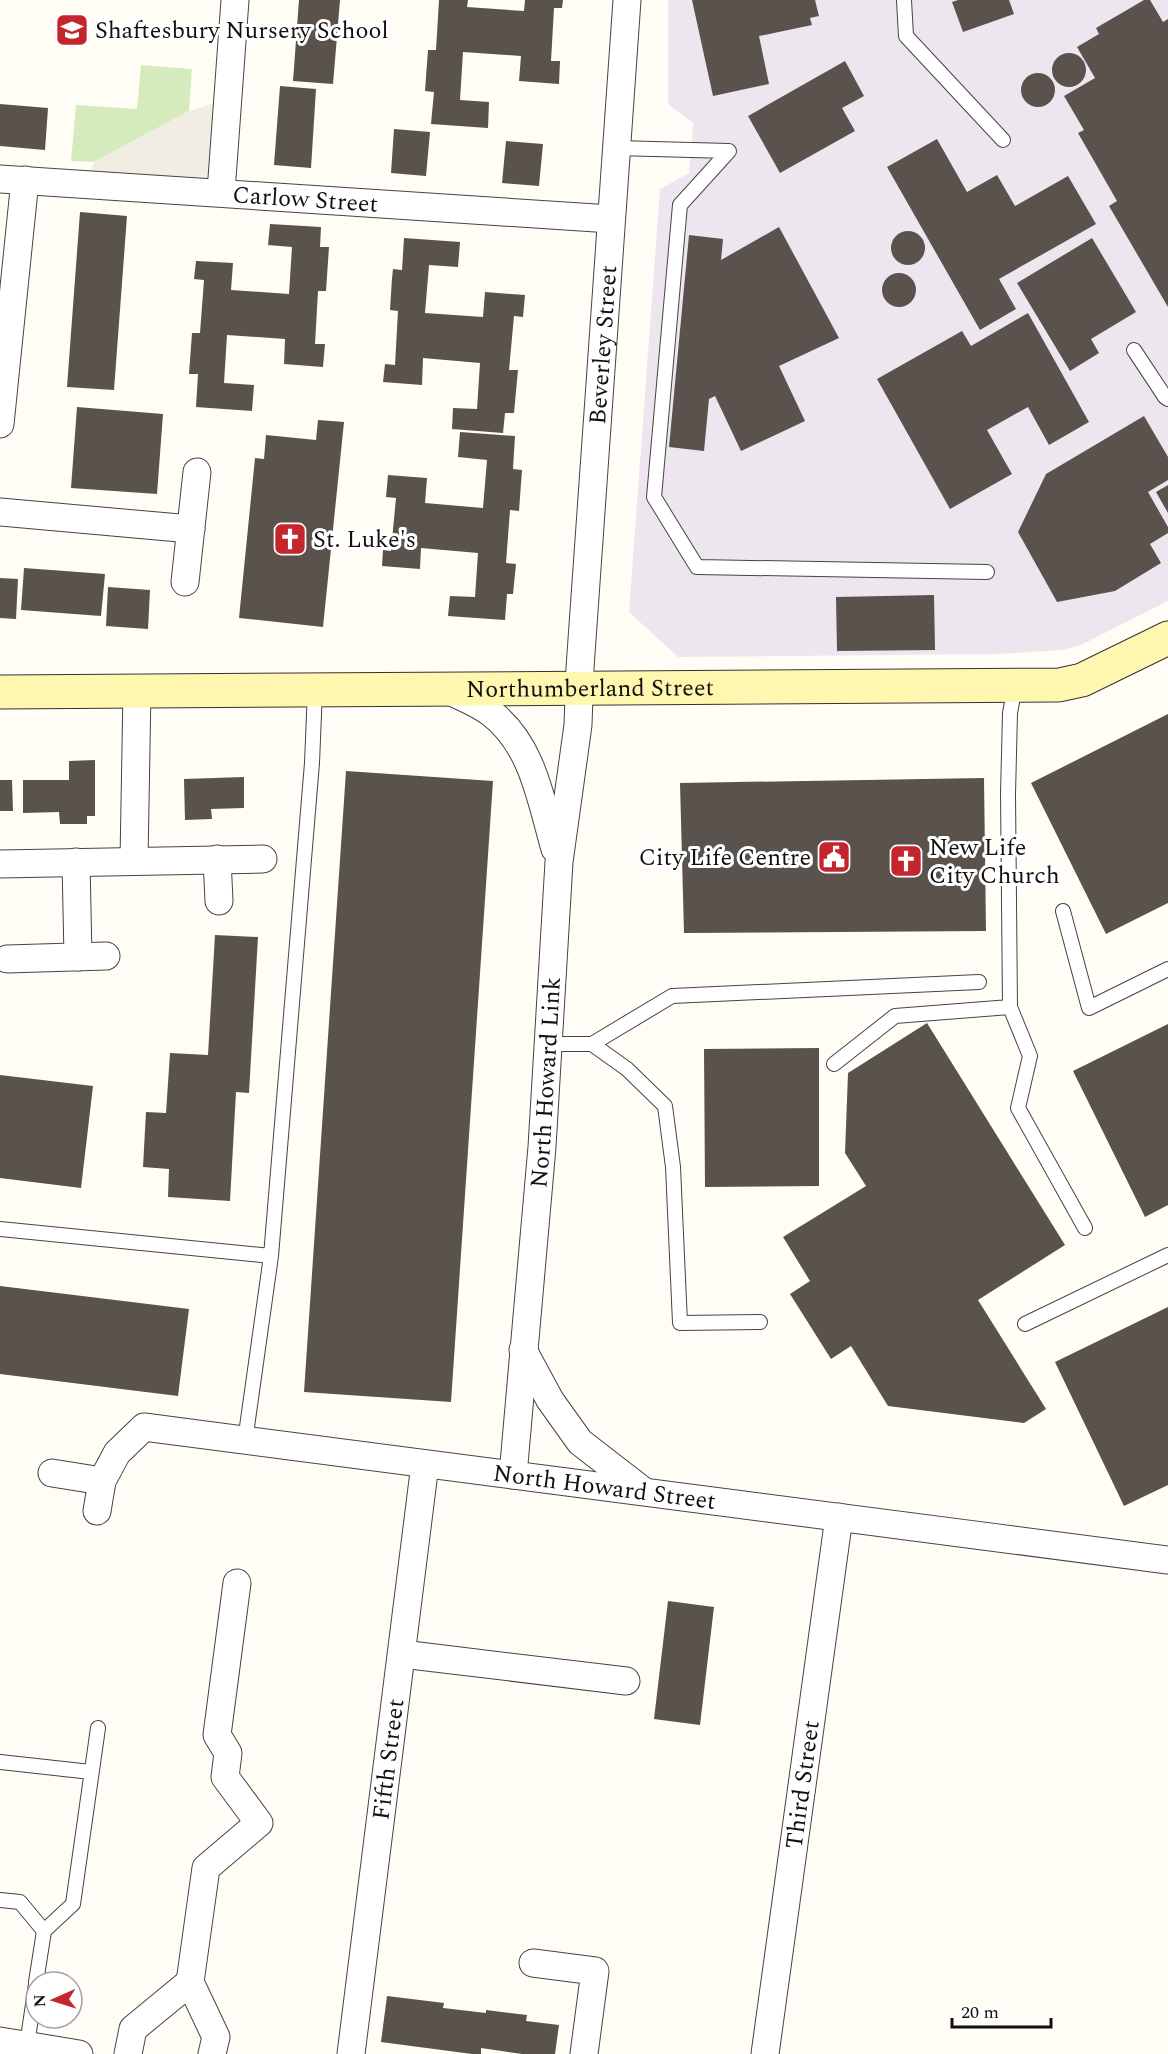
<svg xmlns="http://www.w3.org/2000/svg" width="1168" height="2054" viewBox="0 0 1168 2054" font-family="Spectral,serif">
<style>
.industrial{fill:#eee6ef}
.green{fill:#d5ebbd}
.plaza{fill:#f1ede2}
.building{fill:#5a524d}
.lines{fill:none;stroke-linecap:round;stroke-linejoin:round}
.lane-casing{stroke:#444;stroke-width:16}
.street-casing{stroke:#444;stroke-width:29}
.secondary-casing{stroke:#333;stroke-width:35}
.lane{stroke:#fff;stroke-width:14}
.street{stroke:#fff;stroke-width:27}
.secondary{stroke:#fff6b0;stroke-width:33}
.labels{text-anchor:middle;stroke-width:6;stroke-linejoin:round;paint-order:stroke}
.poi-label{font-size:24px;fill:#111;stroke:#fff;text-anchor:start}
.street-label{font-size:24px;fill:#111;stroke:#fff}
</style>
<rect width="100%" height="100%" fill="#fffdf5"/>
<path class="industrial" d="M668,0H1168V601L1081,645L1062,650L998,654L678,657L629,612L660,189L689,173L693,123L668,104Z"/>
<path class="green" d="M141,65L192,69L189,111L94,162L71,161L76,105L137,109Z"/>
<path class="plaza" d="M228,99L221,192L85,184L94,162L189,111Z"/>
<path class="building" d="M299,0H340L333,84L293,81Z
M439,0H468L467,7L524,11L525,0H563L562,8H554L551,61H560L559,84L519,81L521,56L463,52L460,100L489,102L488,128L431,124L434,92L425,91L428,50H436Z
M692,0H815L819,16L810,18L812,25L759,36L769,84L713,96Z
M958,0H1009L1014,14L963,32L952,2Z
M1144,0H1150L1163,22L1168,19V307L1109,206L1117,201L1078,133L1084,130L1064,96L1095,78L1077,47L1099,34L1096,28Z
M1052 70a17 17 0 1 1 34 0a17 17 0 1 1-34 0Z
M845,61L864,96L842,108L855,131L780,173L748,116Z
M1021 90a17 17 0 1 1 34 0a17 17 0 1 1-34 0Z
M280,86L316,89L311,168L274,165Z
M0,104L48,108L45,150L0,146Z
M394,129L430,132L426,176L391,173Z
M937,139L967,192L997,175L1015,206L1068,176L1096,224L999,279L1016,309L980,330L887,167Z
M506,141L543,144L539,186L502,183Z
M80,212L127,216L114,390L67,387Z
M270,224L321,227L320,247H329L326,291H318L315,344H325L323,367L284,364L285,339L227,335L224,383L254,385L252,411L196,407L198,374H189L192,333H200L204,280L194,279L196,261L233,263L231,290L289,294L292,247L268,245Z
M779,227L839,338L779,366L805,421L741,451L715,396L709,399L704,451L669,447L689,235L723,239L721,260Z
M891 248a17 17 0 1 1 34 0a17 17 0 1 1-34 0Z
M404,238L460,242L458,267L429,265L425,313L483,317L485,292L525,295L523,317L514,316L509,370H518L514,413H505L503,433L452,429L453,408L477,409L480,363L423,358L422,385L383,382L385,364L395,365L398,311L390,310L392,278L393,269L402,270Z
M1092,238L1136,312L1091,339L1099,353L1070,371L1017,283Z
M882 290a17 17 0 1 1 34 0a17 17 0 1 1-34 0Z
M1028,313L1089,422L1049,445L1028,407L987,430L1012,474L950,509L877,379L962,331L971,346Z
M77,407L163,414L157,494L71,488Z
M1144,416L1168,457V480L1148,492L1168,527V533L1150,544L1161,563L1115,591L1057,602L1018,532L1046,474Z
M318,420L344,422L323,627L239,618L255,458L264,459L266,435L316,440Z
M460,432L515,436L513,469L522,470L519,511L510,510L506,563L516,564L513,594H507L505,620L448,616L450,596L475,597L478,553L421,548L420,569L382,566L383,550L391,551L396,498L386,497L388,475L427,478L425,503L483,508L487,460L458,457Z
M1168,485V513L1156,492Z
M24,568L105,574L101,616L21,610Z
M0,578L18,579L16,619L0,618Z
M108,587L150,590L148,629L106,626Z
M934,595L935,650L837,651L836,597Z
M1168,714V903L1106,934L1031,783Z
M95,760V816H87V824H60L59,812L23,813V780H69V761Z
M346,771L493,781L451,1402L304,1392Z
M244,777V808L211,809L212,819L185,820L184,779Z
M984,778L986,931L684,933L680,783Z
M0,780H12L13,811H0Z
M215,935L258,937L249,1093L236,1092L230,1201L168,1197L169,1169L143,1167L146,1112L166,1113L170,1053L208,1055Z
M927,1023L1065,1245L978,1300L1046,1409L1024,1423L888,1406L851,1346L831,1359L790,1294L810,1281L783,1237L866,1186L845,1153L848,1073Z
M1168,1024V1205L1145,1217L1073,1071Z
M819,1048V1186L705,1187L704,1049Z
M0,1075L93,1086L81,1188L0,1178Z
M0,1286L189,1309L178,1396L0,1374Z
M1168,1307V1485L1124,1506L1055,1362Z
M668,1601L714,1607L700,1725L654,1719Z
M387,1996L444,2003L443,2008L486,2013V2010L527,2015L526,2021L559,2025L555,2054H522L481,2048V2054H472L381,2042Z"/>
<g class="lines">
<g class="lane-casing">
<path id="lane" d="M904,0L906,36L1003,140
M616,148L729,151L680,205L654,497L697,567L987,572
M1134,350L1165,397L1168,399
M1015,686L1010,713L1008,794L1010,1007L1030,1056L1018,1108L1085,1228
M1063,911L1089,1008L1168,969
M548,1044H592L672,996L979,982
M592,1044L627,1069L665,1106L673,1167L680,1323L760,1322
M834,1064L895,1016L1010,1007
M0,1229L271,1256
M1025,1324L1168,1255
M245,1441L271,1256L312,763L315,690
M0,1762L91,1772
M0,1900L20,1902L44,1931
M36,1982L44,1931L73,1904L98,1728
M27,2045L36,1984"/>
</g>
<g class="street-casing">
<g id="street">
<path id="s1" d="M0,179L611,219"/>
<path d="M221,192L235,0"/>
<path d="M0,424L25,180"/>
<path d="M0,512L191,529"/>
<path d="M185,582L197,472"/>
<path d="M446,689C461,697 478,703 491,713C533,745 541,801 555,849"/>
<path d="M217,859L219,901"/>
<path d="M134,860L137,691"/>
<path d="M76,862L78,957"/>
<path d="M0,864L263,859"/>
<path d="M7,959L106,956"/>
<path d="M523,1350L550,1400L580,1442L642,1490"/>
<path d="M52,1473L102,1481"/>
<path id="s2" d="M513,1475L542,1147L559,862L578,725L580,668L627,0"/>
<path id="s3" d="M97,1511L102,1481L117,1453L144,1427L1168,1560"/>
<path d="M402,1654L626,1681"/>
<path d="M533,1963L595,1971L584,2054"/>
<path d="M0,2041L79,2054"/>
<path d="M128,2054L133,2029L190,1982"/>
<path d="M212,2054L216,2037L190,1982L206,1868L259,1823L225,1777L228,1753L217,1735L237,1583"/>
<path id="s4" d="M351,2054L425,1464"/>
<path id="s5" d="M765,2054L839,1517"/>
</g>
</g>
<g class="secondary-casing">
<g id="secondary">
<path id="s6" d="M0,692L1059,685L1082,680L1168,638"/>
</g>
</g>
<use href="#lane" class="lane"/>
<use href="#street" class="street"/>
<use href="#secondary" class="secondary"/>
</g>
<defs>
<g id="school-square" transform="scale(1.725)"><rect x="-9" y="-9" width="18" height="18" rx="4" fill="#c4262e" stroke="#fff"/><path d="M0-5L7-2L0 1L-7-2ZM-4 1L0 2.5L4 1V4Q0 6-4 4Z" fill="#fff"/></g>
<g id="church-square" transform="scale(1.725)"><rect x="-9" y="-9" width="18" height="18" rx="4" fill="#c4262e" stroke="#fff"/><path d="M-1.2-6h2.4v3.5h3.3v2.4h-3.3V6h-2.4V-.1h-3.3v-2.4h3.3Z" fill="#fff"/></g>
<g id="civic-square" transform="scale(1.725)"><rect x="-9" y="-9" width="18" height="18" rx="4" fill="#c4262e" stroke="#fff"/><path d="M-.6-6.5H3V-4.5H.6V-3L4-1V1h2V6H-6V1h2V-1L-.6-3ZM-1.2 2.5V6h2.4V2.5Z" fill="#fff"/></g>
</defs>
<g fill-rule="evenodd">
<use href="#school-square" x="72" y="30"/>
<use href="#church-square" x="290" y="539"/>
<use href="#civic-square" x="834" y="857"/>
<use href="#church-square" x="906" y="861"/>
</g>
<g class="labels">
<g class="poi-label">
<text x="95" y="38">Shaftesbury Nursery School</text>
<text x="313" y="547">St. Luke's</text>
<text x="929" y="855">New Life<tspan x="929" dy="28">City Church</tspan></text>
<text x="811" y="865" text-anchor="end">City Life Centre</text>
</g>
<g class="street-label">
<text dy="8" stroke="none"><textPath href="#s1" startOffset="306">Carlow Street</textPath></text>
<text dy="8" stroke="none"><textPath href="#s2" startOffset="1134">Beverley Street</textPath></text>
<text dy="8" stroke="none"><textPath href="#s6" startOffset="590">Northumberland Street</textPath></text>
<text dy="8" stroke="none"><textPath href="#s2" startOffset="394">North Howard Link</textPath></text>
<text dy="8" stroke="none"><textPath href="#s3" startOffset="564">North Howard Street</textPath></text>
<text dy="8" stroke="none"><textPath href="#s4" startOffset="297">Fifth Street</textPath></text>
<text dy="8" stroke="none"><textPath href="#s5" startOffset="272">Third Street</textPath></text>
</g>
</g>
<g transform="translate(54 2000) rotate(267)"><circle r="28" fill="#ffffff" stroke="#a0a0a0" stroke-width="1.5"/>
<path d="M0-4.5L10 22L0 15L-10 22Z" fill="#c4262e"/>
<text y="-9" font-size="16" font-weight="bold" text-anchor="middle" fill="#111111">N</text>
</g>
<path d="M952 2018v9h99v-9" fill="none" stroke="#111111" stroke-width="3"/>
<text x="961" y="2018" font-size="18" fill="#111111" stroke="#ffffff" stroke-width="4.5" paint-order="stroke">20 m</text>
</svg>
